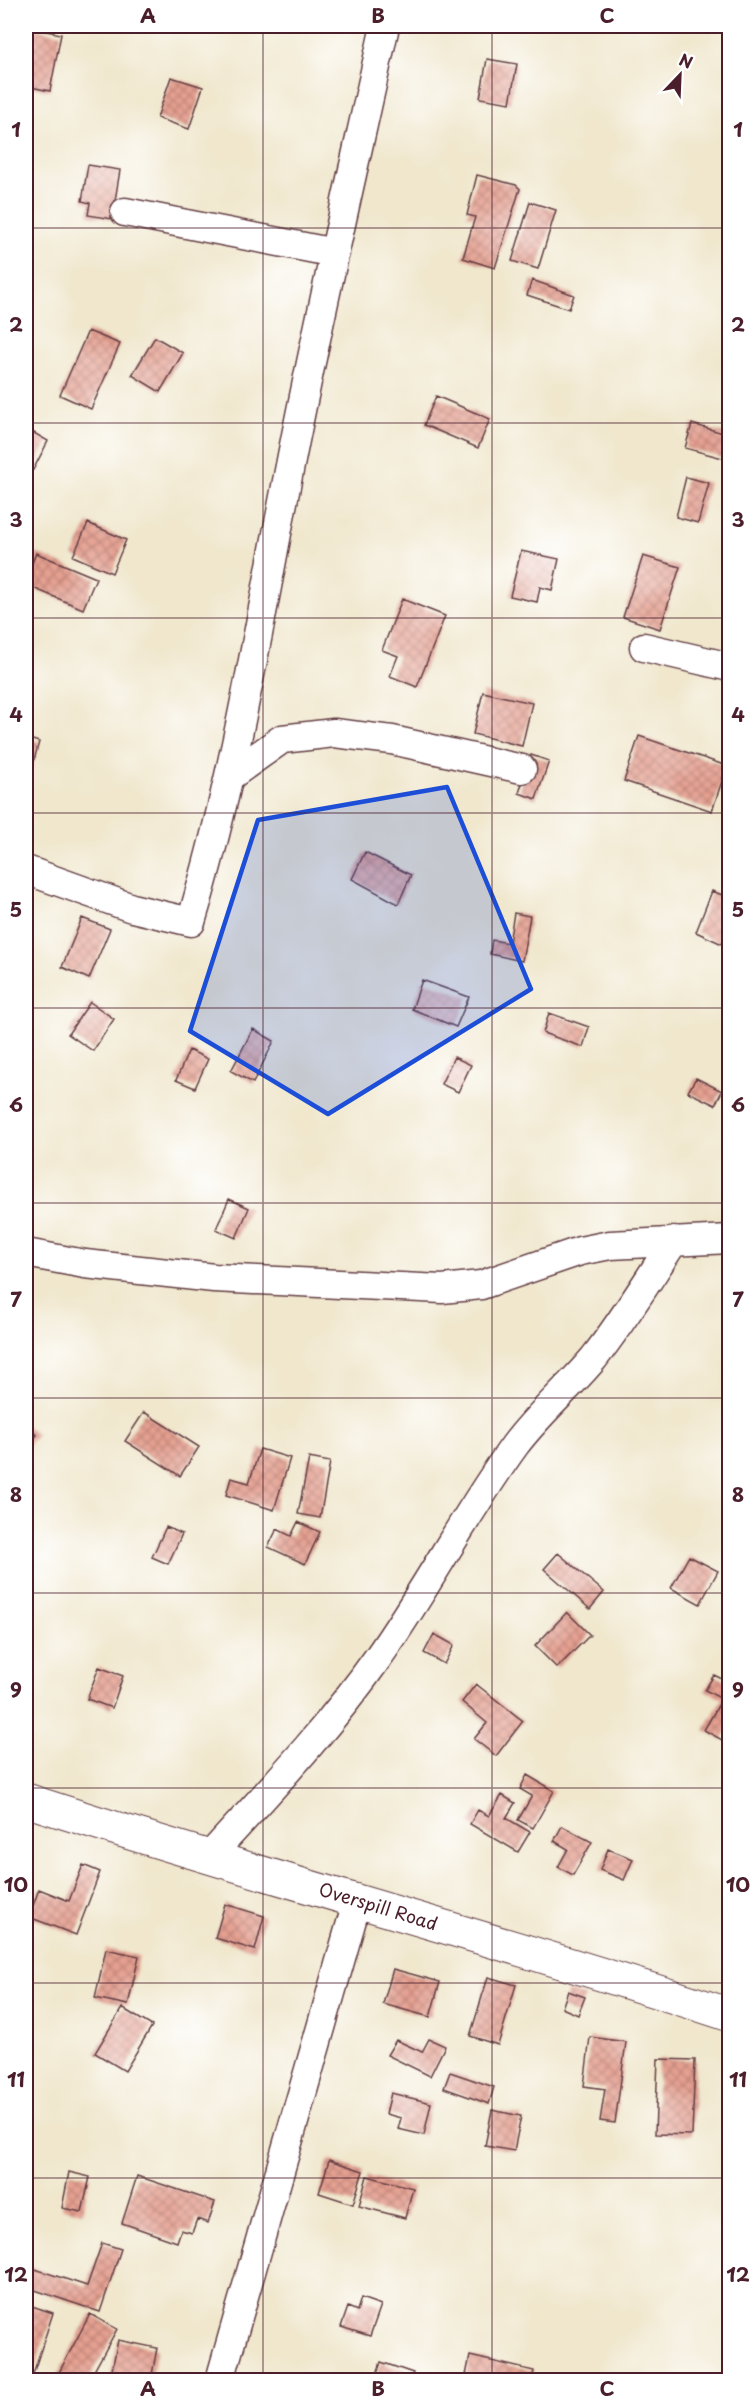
<svg xmlns="http://www.w3.org/2000/svg" width="755" height="2406" viewBox="0 0 755 2406" font-family="'Playpen Sans',sans-serif">
<style>
.building{fill:url(#building-cross-hatch)}
.lines{fill:none;stroke-linecap:round;stroke-linejoin:round}
.minor-casing{stroke:#633d43;stroke-width:31}
.tertiary-casing{stroke:#633d43;stroke-width:35}
.minor{stroke:#fff;stroke-width:28}
.tertiary{stroke:#fff;stroke-width:33}
.marked{fill:#1d4ed8;fill-opacity:0.2;stroke:#1d4ed8;stroke-width:4.5;stroke-linejoin:round}
.grid{fill:none;stroke:#4a1f2b;stroke-width:1.5;stroke-opacity:0.55}
.labels{text-anchor:middle;stroke-width:6;stroke-linejoin:round;paint-order:stroke}
.street-label{font-size:18px;fill:#4a1f2b;stroke:#fff}
.neatline{fill:none;stroke:#4a1f2b;stroke-width:2}
.grid-label{font-size:20px;text-anchor:middle;font-weight:bold;fill:#4a1f2b}
</style>
<defs>
<pattern id="building-cross-hatch" width="8" height="8" patternUnits="userSpaceOnUse" patternTransform="scale(1.5)"><rect width="8" height="8" fill="#e5a091"/><path d="M0 0l8 8M0 8l8-8" fill="none" stroke="#bc8277"/></pattern>
</defs>
<rect width="100%" height="100%" fill="#fff"/>
<filter id="ink" filterUnits="userSpaceOnUse"><feTurbulence type="fractalNoise" baseFrequency=".0167" numOctaves="2"/><feDisplacementMap in="SourceGraphic" scale="12" xChannelSelector="R" yChannelSelector="G"/><feConvolveMatrix kernelMatrix="1 2 1 2 8 2 1 2 1" color-interpolation-filters="sRGB"/></filter>
<filter id="wash" filterUnits="userSpaceOnUse"><feTurbulence type="fractalNoise" baseFrequency=".008" numOctaves="4" result="noise"/><feDisplacementMap in="SourceGraphic" scale="24" xChannelSelector="R" yChannelSelector="G"/><feGaussianBlur stdDeviation="1.35" result="paint"/><feColorMatrix in="noise" values="0 0 0 0 0 0 0 0 0 0 0 0 0 0 0 0 0 1.4 0 .05"/><feComposite in="paint" operator="in"/></filter>
<g filter="url(#wash)">
<rect width="100%" height="100%" fill="#f0e7cd"/>
<g id="blocks">
<path class="building" d="M26,27L61,34L50,91L26,86Z
M487,59L517,64L510,103L480,98Z
M171,77L203,87L189,129L157,118Z
M88,165L120,170L112,219L88,215L90,203L82,201Z
M477,175L516,185L520,189L495,268L463,258L475,217L467,215Z
M530,202L556,210L538,269L512,261Z
M532,280L574,295L569,309L527,295Z
M88,331L120,344L91,409L60,395Z
M155,337L183,353L160,392L132,375Z
M436,396L490,419L478,448L424,425Z
M692,424L730,435V460L685,448Z
M27,429L48,441L33,470L26,467Z
M686,477L709,483L698,523L676,517Z
M88,523L126,540L112,573L73,556Z
M521,551L559,559L552,590L540,587L537,602L510,596Z
M36,553L96,578L83,609L26,585V579Z
M643,556L680,567L660,629L623,617Z
M402,599L445,616L417,687L390,676L398,656L382,650Z
M483,692L532,703L522,746L473,734Z
M639,736L727,766L712,811L624,781Z
M26,738L39,742L26,789Z
M531,755L549,761L536,799L519,793Z
M365,852L411,875L398,904L352,879Z
M712,891L730,898V925L722,944L696,932Z
M514,913L530,916L522,961L490,954L492,940L509,943Z
M82,918L110,929L89,979L62,967Z
M422,980L469,997L456,1027L412,1009Z
M90,1002L114,1019L93,1051L68,1034Z
M549,1013L589,1027L583,1047L543,1033Z
M253,1029L274,1041L253,1083L231,1071Z
M189,1050L208,1059L195,1088L176,1080Z
M454,1057L471,1065L458,1092L441,1084Z
M696,1078L722,1091L715,1105L688,1092Z
M229,1199L249,1208L236,1238L216,1229Z
M144,1412L199,1447L180,1476L125,1441Z
M26,1425L37,1435L26,1447Z
M730,1437V1462L721,1459Z
M260,1449L290,1458L274,1510L226,1495L231,1478L249,1483Z
M309,1458L330,1462L320,1518L298,1514Z
M298,1522L320,1532L305,1564L268,1547L277,1529L291,1536Z
M166,1527L182,1534L168,1564L152,1557Z
M558,1553L604,1592L590,1609L544,1569Z
M689,1556L718,1571L700,1604L671,1588Z
M567,1612L590,1635L557,1668L535,1646Z
M434,1634L454,1645L444,1664L424,1653Z
M99,1667L123,1676L112,1708L87,1699Z
M714,1675L730,1683V1726L722,1740L704,1730L722,1699L705,1690Z
M476,1684L523,1721L496,1756L474,1739L487,1723L462,1702Z
M527,1775L554,1791L533,1828L518,1820L532,1796L520,1789Z
M502,1795L515,1803L506,1818L530,1832L518,1852L470,1824L478,1810L489,1816Z
M562,1826L592,1842L573,1875L558,1867L568,1849L554,1841Z
M608,1849L633,1859L624,1880L600,1870Z
M83,1865L100,1872L76,1935L29,1917L39,1889L69,1901Z
M225,1904L264,1916L255,1950L215,1938Z
M106,1949L139,1956L128,2005L95,1998Z
M393,1969L440,1982L430,2017L383,2004Z
M488,1977L516,1985L498,2045L470,2036Z
M568,1991L585,1997L578,2015L562,2008Z
M122,2008L152,2026L125,2071L95,2053Z
M590,2037L626,2042L615,2123L600,2121L605,2089L584,2086Z
M429,2039L445,2046L430,2076L387,2055L396,2040L422,2052Z
M658,2059L695,2060L692,2135L655,2134Z
M450,2072L494,2087L489,2104L444,2088Z
M391,2093L431,2103L424,2135L398,2129L401,2118L386,2114Z
M492,2110L521,2116L514,2151L485,2146Z
M329,2160L363,2171L353,2204L319,2193Z
M69,2172L90,2177L82,2212L62,2208Z
M137,2176L215,2202L208,2223L197,2219L192,2233L181,2230L177,2242L122,2223Z
M367,2176L413,2188L405,2218L359,2206Z
M102,2243L121,2249L100,2312L26,2287V2266L87,2286Z
M361,2298L381,2305L370,2336L341,2327L348,2307L357,2311Z
M26,2304L53,2313L31,2380H26Z
M90,2314L117,2329L89,2380H55Z
M118,2340L157,2348L151,2380H110Z
M470,2356L534,2371L532,2380H465Z
M381,2362L413,2373L410,2380H375Z"/>
</g>
</g>
<g filter="url(#ink)">
<use href="#blocks" fill-opacity="0" stroke="#633d43" stroke-width="1.5"/>
<g class="lines">
<g class="minor-casing">
<path id="minor" d="M125,212L335,253
M644,647L730,667
M230,776L282,739L334,733L392,740L522,769
M26,870L132,908L191,922C235,776 259,625 288,476C317,325 352,176 385,26
M26,1253L85,1264L214,1278L442,1289L481,1285L580,1251L610,1245L730,1239
M209,1857C267,1793 327,1730 377,1659C426,1590 465,1514 515,1445C539,1413 569,1388 594,1358C623,1321 648,1280 674,1241
M220,2380L357,1902"/>
</g>
<g class="tertiary-casing">
<path id="tertiary" d="M26,1800C259,1876 496,1938 730,2015"/>
</g>
<use href="#minor" class="minor"/>
<use href="#tertiary" class="tertiary"/>
</g>
</g>
<path class="marked" d="M447,787L531,989L328,1114L190,1031L258,820Z"/>
<path class="grid" d="M263,26V2380M492,26V2380M26,228H730M26,423H730M26,618H730M26,813H730M26,1008H730M26,1203H730M26,1398H730M26,1593H730M26,1788H730M26,1983H730M26,2178H730"/>
<g class="labels">
<g class="street-label">
<text transform="translate(378 1907) rotate(17)" y="6">Overspill Road</text>
</g>
</g>
<rect width="755" height="2406" fill="none" stroke="#fff" stroke-width="66"/>
<g transform="translate(680 75) rotate(23)" stroke="#ffffff" stroke-width="4.5" paint-order="stroke">
<path d="M0-4.5L10 22L0 15L-10 22Z" fill="#4a1f2b"/>
<text y="-9" font-size="16" font-weight="bold" text-anchor="middle" fill="#4a1f2b">N</text>
</g>
<rect x="33" y="33" width="689" height="2340" class="neatline"/>
<g class="grid-label">
<text x="148" y="23">A</text>
<text x="378" y="23">B</text>
<text x="607" y="23">C</text>
<text x="16" y="137">1</text>
<text x="738" y="137">1</text>
<text x="16" y="332">2</text>
<text x="738" y="332">2</text>
<text x="16" y="527">3</text>
<text x="738" y="527">3</text>
<text x="16" y="722">4</text>
<text x="738" y="722">4</text>
<text x="16" y="917">5</text>
<text x="738" y="917">5</text>
<text x="16" y="1112">6</text>
<text x="738" y="1112">6</text>
<text x="16" y="1307">7</text>
<text x="738" y="1307">7</text>
<text x="16" y="1502">8</text>
<text x="738" y="1502">8</text>
<text x="16" y="1697">9</text>
<text x="738" y="1697">9</text>
<text x="16" y="1892">10</text>
<text x="738" y="1892">10</text>
<text x="16" y="2087">11</text>
<text x="738" y="2087">11</text>
<text x="16" y="2282">12</text>
<text x="738" y="2282">12</text>
<text x="148" y="2396">A</text>
<text x="378" y="2396">B</text>
<text x="607" y="2396">C</text>
</g>
</svg>
